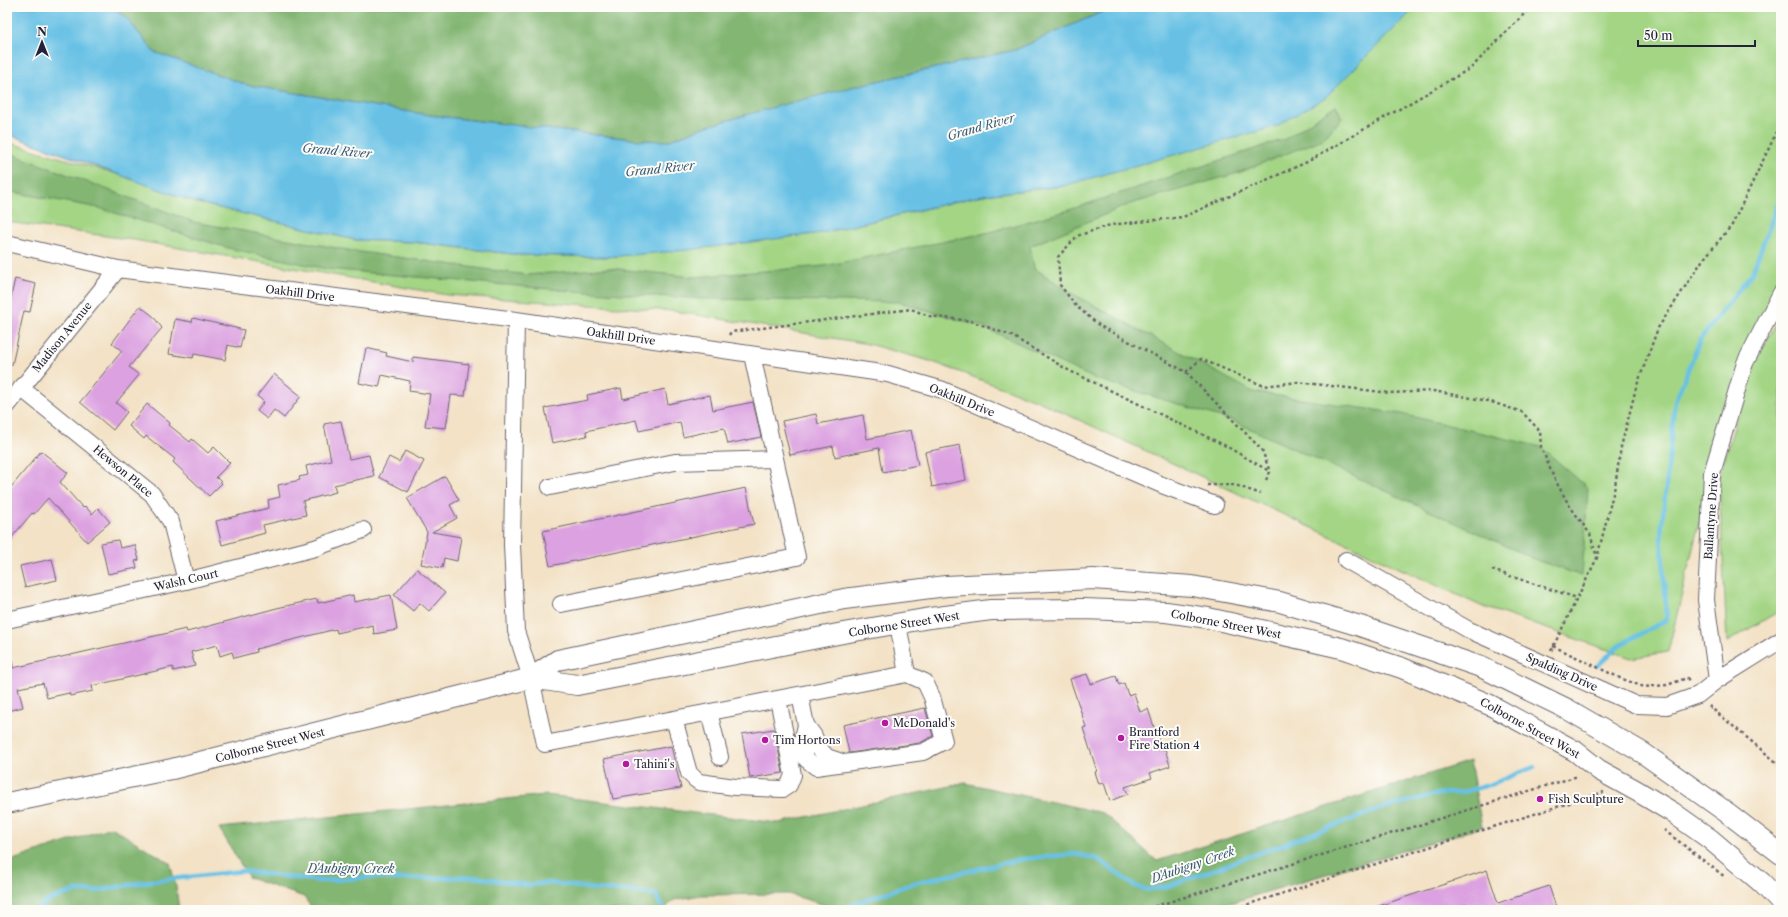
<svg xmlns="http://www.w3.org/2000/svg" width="1788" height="917" viewBox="0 0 1788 917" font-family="'Libre Caslon Text',serif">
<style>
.green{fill:#a3d584;stroke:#627c60}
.forest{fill:#82b672;stroke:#526c56}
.water{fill:#67c1e5;stroke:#447290}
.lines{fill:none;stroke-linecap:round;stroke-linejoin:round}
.stream{stroke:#67c1e5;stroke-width:4.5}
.building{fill:#dca1e1}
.minor-casing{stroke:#6b656c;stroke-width:18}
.major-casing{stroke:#6b656c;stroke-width:22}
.path{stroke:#6b656c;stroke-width:2.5;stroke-dasharray:3 3;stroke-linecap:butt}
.minor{stroke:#fff;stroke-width:16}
.major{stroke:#fff;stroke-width:20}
.poi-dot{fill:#b5179e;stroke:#fdfcf7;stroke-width:1.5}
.labels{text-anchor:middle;stroke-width:4;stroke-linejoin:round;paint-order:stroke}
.street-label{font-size:11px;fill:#22223b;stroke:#fdfcf7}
.poi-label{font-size:11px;fill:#22223b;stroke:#fdfcf7;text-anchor:start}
.water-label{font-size:12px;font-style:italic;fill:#3a5a76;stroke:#fdfcf7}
</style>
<rect width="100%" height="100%" fill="#fdfcf7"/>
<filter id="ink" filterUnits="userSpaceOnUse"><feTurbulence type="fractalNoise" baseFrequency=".025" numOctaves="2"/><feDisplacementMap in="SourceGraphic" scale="8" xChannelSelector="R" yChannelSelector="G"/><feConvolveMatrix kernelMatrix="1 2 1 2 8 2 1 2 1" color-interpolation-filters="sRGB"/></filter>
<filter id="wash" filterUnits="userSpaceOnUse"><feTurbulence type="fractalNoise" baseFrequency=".012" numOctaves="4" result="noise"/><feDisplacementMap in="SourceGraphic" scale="16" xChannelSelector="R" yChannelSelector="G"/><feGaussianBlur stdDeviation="0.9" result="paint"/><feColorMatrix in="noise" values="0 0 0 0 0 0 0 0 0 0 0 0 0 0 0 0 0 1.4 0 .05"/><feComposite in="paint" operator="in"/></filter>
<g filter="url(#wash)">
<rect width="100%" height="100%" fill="#f3e2c6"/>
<path class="green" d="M1416,7H1781V292L1711,473L1668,652L1631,658L1481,606L1038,401L930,361L868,344L674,311L447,295L134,240L7,222V142L127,177L194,202L355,240L413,242L520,255L607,257L822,233L983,195L1063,186L1326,97Z
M1781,315V610L1727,642L1719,477L1753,364Z"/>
<path class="forest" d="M108,7H1113L1015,50L860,85L767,109L704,127L667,141L640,140L429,115L247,85L154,52L125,16Z
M1336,105L1342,118L1323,139L1238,173L1130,204L1030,246L1034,268L1073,294L1253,392L1402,414L1541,447L1588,488L1582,576L1539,561L1233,421L1093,378L981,326L899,302L705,299L573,291L327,269L228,248L99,208L7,191V152L194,222L353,251L527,275L608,268L694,277L824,266L986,233L1066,211L1285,139Z
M1470,761L1482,827L1207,910H825V905L788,894L701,895L674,900L664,910H313L304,897L249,878L219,828L546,795L778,823L965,783L1103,813L1157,861Z
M111,827L170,863L176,887L179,910H7V862Z"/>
<path class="water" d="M7,7H108L125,16L154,52L247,85L429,115L640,140L668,141L704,127L767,109L860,85L1015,50L1113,7H1416L1326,97L1277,126L1063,186L983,195L822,233L688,250L607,257L520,255L413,242L355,240L194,202L7,134Z"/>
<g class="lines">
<path class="stream" d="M1597,666L1621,644L1667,620L1661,534L1675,402L1701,338L1752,273L1781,196
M36,910L49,900L75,891H96L144,882L243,871L320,881L372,877L395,879L475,877L527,885L550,883L604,890L630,891L656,895L663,910
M837,910L914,883L1023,859L1075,854L1098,859L1133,885L1147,890L1168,886L1383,808L1437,794L1463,792L1489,785L1534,767"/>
</g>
<g id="blocks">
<path class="building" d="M15,279L36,284L30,312L24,311L12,365H7V314Z
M140,306L153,316L162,328L129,367L139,375L116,403L127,412L113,430L80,402L122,351L112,343Z
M193,318L244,330L240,348L228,345L225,360L194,354L193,358L169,354L175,319L192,322Z
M366,348L387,353L386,356L413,362V357L469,364L465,396L451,395L446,428L425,426L430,394L409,391L410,381L382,375L379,387L359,383Z
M274,374L301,396L284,418L274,410L267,419L257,411L264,402L257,396Z
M621,388L623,399L665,389L668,404L710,395L713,410L753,402L761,437L728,444L724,428L683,437L680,422L639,431L636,420L586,431L587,436L552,443L545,408L588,400L587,395Z
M147,404L170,423L169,425L190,442L192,439L208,453L214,447L230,463L216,477L222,483L209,496L173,462L175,459L146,436L144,439L129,426Z
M816,414L818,424L863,415L867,439L911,430L918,465L883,472L879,448L835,457L833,446L790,455L782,421Z
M341,421L349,459L369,455L374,476L334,485L336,492L303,501L306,515L263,525L265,533L222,545L216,521L269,508L268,500L280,497L278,485L300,480L299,477L308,475L306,466L331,460L324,424Z
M960,445L966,480L932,487L925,452Z
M41,451L68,473L60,482L83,508L85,506L92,514L98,508L110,522L87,542L48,498L34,514L32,513L7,543V492Z
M405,451L424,461L408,492L379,477L389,457L399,462Z
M445,476L459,500L450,505L457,518L432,532L461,537L457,561L444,558L442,568L421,564L427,532L407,498Z
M746,488L754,524L550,566L543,531Z
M118,540L120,548L135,545L139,560L135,561L137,568L108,574L101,543Z
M52,559L57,580L25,587L20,566Z
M417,569L445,593L429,611L420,603L413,611L394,595Z
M353,595L354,602L391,595L397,630L374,634L373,625L337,633L336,629L256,649L257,652L234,658L232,652L220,656L217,645L191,652L195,666L173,671V667L92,686L93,691L70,696L69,693L47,698L43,683L18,688L23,707L7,711V662L12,661L13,668L186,629L187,632L277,608L317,599L318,603Z
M1087,674L1091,684L1116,676L1119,685L1124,683L1128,695L1134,693L1140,712L1148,709L1162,750L1165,749L1170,766L1150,773L1152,778L1125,787L1128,794L1110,801L1104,783L1099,784L1095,772L1097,771L1083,728L1086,727L1070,679Z
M925,708L933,736L920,743L849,753L843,725Z
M774,729L783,773L750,778L742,734Z
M671,746L681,788L613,799L604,759Z
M1487,870L1498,903L1549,886L1557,910H1469L1467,904L1448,910H1373V908Z"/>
</g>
</g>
<g filter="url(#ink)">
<use href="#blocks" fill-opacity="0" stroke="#6b656c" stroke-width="1"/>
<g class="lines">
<g class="minor-casing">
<path id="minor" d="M7,243L118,269L516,320L888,374L943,390L1162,485L1215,505
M516,320L512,545L516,631L531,678L545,744L907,674L898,624
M21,388L152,494L171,522L186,581
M7,406L118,269
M550,487L675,462L775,459
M1346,560L1469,630L1636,705L1667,706L1698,695L1717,680L1781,640
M561,604L797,557L752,355
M7,620L186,581L315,548L363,530
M1717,680L1706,600L1712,473L1745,363L1781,293
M800,695L806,725L802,742L806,759L816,767L923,752L944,741L932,697L925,682L907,674
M709,712L720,757
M674,719L689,773L695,779L699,782L735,787L783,789L789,785L793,775L778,699
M806,725L814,736L818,747L827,757L845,763"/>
</g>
<g class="major-casing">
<path id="major" d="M531,678L577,685L843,633L930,618L991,610L1083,609L1166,612L1208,618L1341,648L1402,668L1490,705L1575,751L1599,770L1637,791L1672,812L1710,839L1762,883L1781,903
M7,803L172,769L497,687L531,678L558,660L844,599L946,586L1093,579L1192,586L1280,602L1360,626L1481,667L1567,709L1643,753L1729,814L1781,854"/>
</g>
<path class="path" d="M729,335L731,332L911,309L929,316L971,321L1012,336L1068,370L1224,445L1269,471
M1186,372L1201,359L1264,386L1298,382L1390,393L1433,391L1488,401L1522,412L1540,431L1541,447L1554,478L1569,505L1590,534L1597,557
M1266,480L1270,472L1262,450L1186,372L1100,326L1076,306L1060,285L1058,257L1077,236L1110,225L1183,217L1307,162L1471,68L1531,7
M1207,485H1235L1261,494
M1492,570L1577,598
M1553,646L1620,678L1644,687L1667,685L1687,678L1690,682
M1551,651L1597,558L1615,486L1621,447L1636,388L1658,328L1702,261L1732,225L1781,123
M1709,706L1781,766
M1664,830L1725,877
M1143,910L1578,776
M1230,910L1604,792"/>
<use href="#minor" class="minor"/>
<use href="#major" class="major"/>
</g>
</g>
<g class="poi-dot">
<circle cx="885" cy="723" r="4"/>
<circle cx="1121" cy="738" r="4"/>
<circle cx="765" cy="740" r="4"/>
<circle cx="626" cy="764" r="4"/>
<circle cx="1540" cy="799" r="4"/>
</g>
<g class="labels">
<g class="street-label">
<text transform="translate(300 293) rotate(7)" y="4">Oakhill Drive</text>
<text transform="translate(621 336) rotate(8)" y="4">Oakhill Drive</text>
<text transform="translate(62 337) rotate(-51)" y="4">Madison Avenue</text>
<text transform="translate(962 400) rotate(22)" y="4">Oakhill Drive</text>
<text transform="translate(123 471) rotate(40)" y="4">Hewson Place</text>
<text transform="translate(1711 516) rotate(-86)" y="4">Ballantyne Drive</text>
<text transform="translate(186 580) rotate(-13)" y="4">Walsh Court</text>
<text transform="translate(904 624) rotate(-9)" y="4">Colborne Street West</text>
<text transform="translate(1226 624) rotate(11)" y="4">Colborne Street West</text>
<text transform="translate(1562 672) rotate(24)" y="4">Spalding Drive</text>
<text transform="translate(1530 728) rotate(29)" y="4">Colborne Street West</text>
<text transform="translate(270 745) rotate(-14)" y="4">Colborne Street West</text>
</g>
<g class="poi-label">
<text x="893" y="727">McDonald's</text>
<text x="1129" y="736">Brantford<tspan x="1129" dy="13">Fire Station 4</tspan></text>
<text x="773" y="744">Tim Hortons</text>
<text x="634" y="768">Tahini's</text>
<text x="1548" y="803">Fish Sculpture</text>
</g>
<g class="water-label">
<text transform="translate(981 127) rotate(-16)" y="4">Grand River</text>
<text transform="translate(337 151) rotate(5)" y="4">Grand River</text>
<text transform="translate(660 169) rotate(-6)" y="4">Grand River</text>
<text transform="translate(1193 865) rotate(-19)" y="4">D'Aubigny Creek</text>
<text x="351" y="873">D'Aubigny Creek</text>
</g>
</g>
<rect width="1788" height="917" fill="none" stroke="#fdfcf7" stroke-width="24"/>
<g transform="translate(42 42)" stroke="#fdfcf7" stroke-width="3" paint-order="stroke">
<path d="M0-3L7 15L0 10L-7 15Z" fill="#22223b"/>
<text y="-6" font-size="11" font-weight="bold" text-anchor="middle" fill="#22223b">N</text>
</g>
<path d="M1638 40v6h117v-6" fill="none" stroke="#22223b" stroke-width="2"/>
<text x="1644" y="40" font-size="12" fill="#22223b" stroke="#fdfcf7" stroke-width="3" paint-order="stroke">50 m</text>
</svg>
